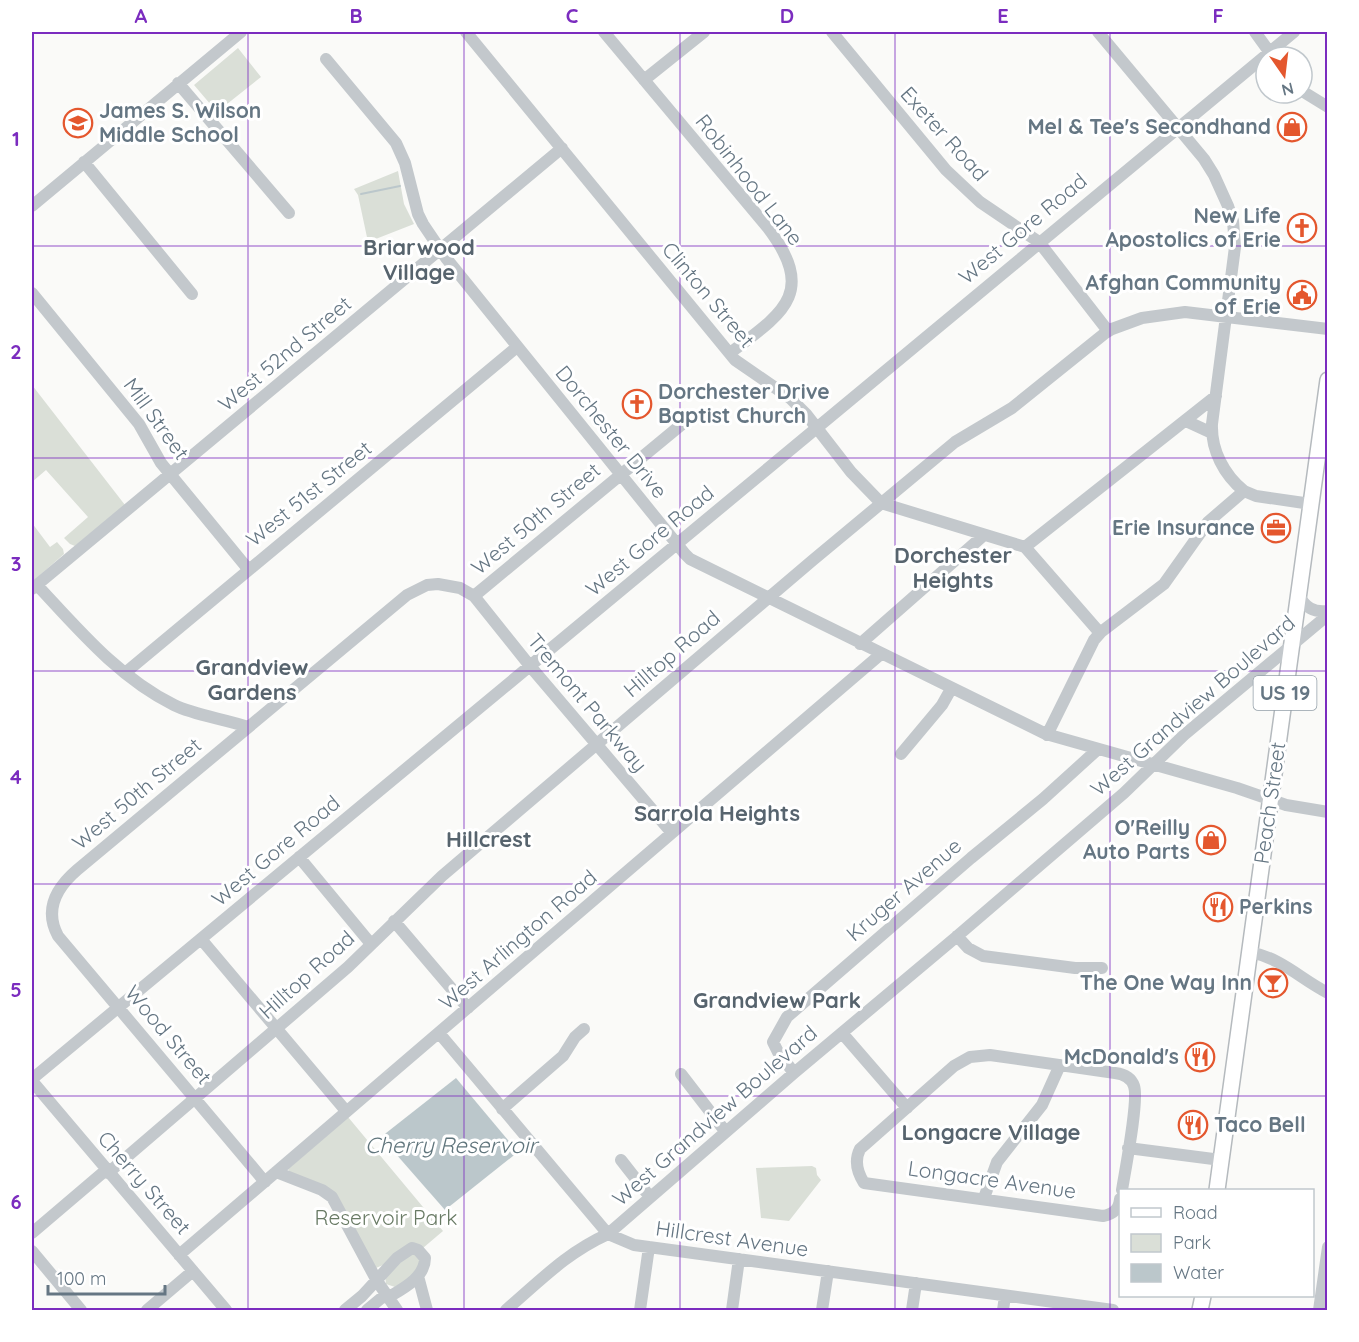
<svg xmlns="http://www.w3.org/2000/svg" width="1359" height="1342" viewBox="0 0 1359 1342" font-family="Quicksand,sans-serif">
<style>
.green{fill:#dadfd7}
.water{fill:#bbc7cb}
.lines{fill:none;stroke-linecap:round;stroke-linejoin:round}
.stream{stroke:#bbc7cb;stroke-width:2}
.major-casing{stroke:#b5babe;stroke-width:18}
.minor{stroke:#c3c8cc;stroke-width:12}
.major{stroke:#fff;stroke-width:15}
.grid{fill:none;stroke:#7b2cbf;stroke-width:1.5;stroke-opacity:0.55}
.labels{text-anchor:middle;stroke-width:6;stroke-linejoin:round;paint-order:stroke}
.shield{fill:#fff;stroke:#939fa8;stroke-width:1.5}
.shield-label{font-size:20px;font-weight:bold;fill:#657683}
.poi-label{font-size:21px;font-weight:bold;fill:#657683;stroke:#fff;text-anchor:end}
.street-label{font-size:21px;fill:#657683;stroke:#fff}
.park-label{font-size:21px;fill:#687a64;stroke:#fff}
.neighbourhood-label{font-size:22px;font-weight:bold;fill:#57646e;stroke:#fff}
.water-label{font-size:22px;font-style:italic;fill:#60757c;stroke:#fff}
.neatline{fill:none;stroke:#7b2cbf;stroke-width:2}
.grid-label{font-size:20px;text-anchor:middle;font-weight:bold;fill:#7b2cbf}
</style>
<rect width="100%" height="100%" fill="#fafaf8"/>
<path class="green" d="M238,48L261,77L217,112L194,85Z
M398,171L404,204L414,224L368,242L358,195L354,189Z
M32,385L125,505L75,546L70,544L64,538L88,517L46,470L32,482Z
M32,523L50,547L57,542L63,549L64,554L32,582Z
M348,1117L443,1231L423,1248L376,1268L339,1201L290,1173L288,1169Z
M812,1166L816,1168L817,1175L821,1180L789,1221L761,1218L756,1168Z
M414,1252L422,1260L413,1276L395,1287L386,1284L385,1274Z"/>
<path class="water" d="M456,1078L518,1152L445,1210L381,1137Z"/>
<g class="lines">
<path class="stream" d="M361,194L400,186"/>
<g class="major-casing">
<path id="major" d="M1217,1190L1328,380
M1200,1310L1203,1296"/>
</g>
<path class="minor" d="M466,32L735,360L790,398L806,414L851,472L881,503L1025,547L1100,633
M604,32L768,228C817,293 783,313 730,353
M832,32L946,170L980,202L1039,242L1108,331
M1098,32L1204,159L1214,175L1228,206L1233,221L1235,247L1212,424C1211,450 1224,475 1244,491
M1255,32L1273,57
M326,59L396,143L405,163L418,214L423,224L446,258L685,554L690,559L1046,734L1237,788L1286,805L1328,812
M644,80L704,32
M178,83L289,213
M1302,91L1328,107
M84,162L192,294
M32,206L241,32
M32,293L139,424L161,463L248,569
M1186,421L1212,433
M1025,547L1216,396
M37,585C78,629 119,678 174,705C194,715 225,719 248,727
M32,589L562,148
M1298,594C1305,607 1313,613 1328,611
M474,596L687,420
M860,644L984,535
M125,673L517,347
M1047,735L1094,640L1101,632L1164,584L1208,522L1244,491L1256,496L1311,504
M901,754L942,705L951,689
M299,857L371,944
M394,921L468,1008
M957,936L968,948L983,956L1075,968H1102
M201,939L346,1111
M1250,952C1283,959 1299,978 1328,993
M439,1033L608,1234L634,1245L1113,1310
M842,1033L907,1108
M794,1073L778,1052L773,1042L787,1017L971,858L1043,799L1097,750
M681,1074L725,1131
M32,1079L1294,32
M32,1081L226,1310
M502,1109L563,1056L575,1037L584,1029
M1128,1148L1221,1160
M621,1160L650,1197
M276,1172L322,1190L332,1197L377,1281L397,1310
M108,1173L348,967L442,876L813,560L955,442L1012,408L1104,334L1112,329L1142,318L1185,312L1328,329
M265,1182L58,936C44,910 56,888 77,870L407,595L427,585L438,584L460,588L474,596L530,666L672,833
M984,1198L997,1162L1042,1105L1060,1065
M1120,1199C1119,1209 1114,1214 1103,1216L864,1183C857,1172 854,1161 860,1149L954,1066L970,1057L990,1055L1115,1073C1123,1074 1131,1077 1134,1086C1139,1100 1125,1171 1122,1190
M32,1233L106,1170
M32,1251L81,1310
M179,1255L881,654
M418,1276L427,1310
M147,1310L193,1271
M345,1310L362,1296L397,1258L412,1248L418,1250L425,1258C425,1278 402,1289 387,1298
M367,1310L385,1295
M506,1310C540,1281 566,1253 608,1234L794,1073L955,938L1124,793L1184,735L1328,615
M640,1310L649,1247
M732,1310L739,1259
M822,1310L828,1271
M912,1310L916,1283
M1003,1310L1005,1296
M1319,1310L1328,1247"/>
<use href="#major" class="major"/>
</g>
<path class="grid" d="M248,32V1310M464,32V1310M680,32V1310M895,32V1310M1110,32V1310M32,246H1328M32,458H1328M32,671H1328M32,884H1328M32,1096H1328"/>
<defs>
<g id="school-ring" transform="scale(1.5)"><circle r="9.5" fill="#fff" stroke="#e4572e" stroke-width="1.5"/><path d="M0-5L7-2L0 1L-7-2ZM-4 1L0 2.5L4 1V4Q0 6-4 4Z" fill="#e4572e"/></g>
<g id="shop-ring" transform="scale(1.5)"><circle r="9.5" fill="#fff" stroke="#e4572e" stroke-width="1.5"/><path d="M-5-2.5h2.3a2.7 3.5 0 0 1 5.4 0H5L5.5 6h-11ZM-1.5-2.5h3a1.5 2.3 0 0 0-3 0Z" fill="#e4572e"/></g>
<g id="church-ring" transform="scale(1.5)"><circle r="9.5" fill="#fff" stroke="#e4572e" stroke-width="1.5"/><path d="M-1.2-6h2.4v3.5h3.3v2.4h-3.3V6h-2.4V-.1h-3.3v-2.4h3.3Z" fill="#e4572e"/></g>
<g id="civic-ring" transform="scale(1.5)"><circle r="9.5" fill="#fff" stroke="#e4572e" stroke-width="1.5"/><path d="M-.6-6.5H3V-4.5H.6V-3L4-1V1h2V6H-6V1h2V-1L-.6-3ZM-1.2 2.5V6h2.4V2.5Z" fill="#e4572e"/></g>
<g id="office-ring" transform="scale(1.5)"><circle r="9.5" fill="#fff" stroke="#e4572e" stroke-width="1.5"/><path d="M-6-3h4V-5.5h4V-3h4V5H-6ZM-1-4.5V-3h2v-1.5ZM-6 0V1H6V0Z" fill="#e4572e"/></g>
<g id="restaurant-ring" transform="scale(1.5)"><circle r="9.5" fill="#fff" stroke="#e4572e" stroke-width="1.5"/><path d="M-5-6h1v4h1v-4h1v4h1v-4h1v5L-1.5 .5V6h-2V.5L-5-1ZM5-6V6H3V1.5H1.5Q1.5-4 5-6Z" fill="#e4572e"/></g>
<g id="bar-ring" transform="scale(1.5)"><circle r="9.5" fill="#fff" stroke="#e4572e" stroke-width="1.5"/><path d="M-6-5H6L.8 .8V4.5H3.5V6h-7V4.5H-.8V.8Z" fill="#e4572e"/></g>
</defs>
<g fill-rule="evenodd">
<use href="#school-ring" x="78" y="123"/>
<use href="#shop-ring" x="1292" y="127"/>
<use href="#church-ring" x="1302" y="228"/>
<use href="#civic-ring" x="1302" y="295"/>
<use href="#church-ring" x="637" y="404"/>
<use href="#office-ring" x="1276" y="528"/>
<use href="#shop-ring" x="1211" y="840"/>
<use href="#restaurant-ring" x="1218" y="907"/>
<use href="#bar-ring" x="1273" y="983"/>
<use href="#restaurant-ring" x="1200" y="1057"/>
<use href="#restaurant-ring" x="1193" y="1125"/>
</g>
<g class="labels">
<rect class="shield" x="1253.5" y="676" width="63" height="34" rx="4.5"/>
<g class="shield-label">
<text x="1285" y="700">US 19</text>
</g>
<g class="poi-label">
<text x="99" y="118" text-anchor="start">James S. Wilson<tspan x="99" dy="24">Middle School</tspan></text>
<text x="1271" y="134">Mel &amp; Tee's Secondhand</text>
<text x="1281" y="223">New Life<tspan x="1281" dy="24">Apostolics of Erie</tspan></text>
<text x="1281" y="290">Afghan Community<tspan x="1281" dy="24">of Erie</tspan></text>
<text x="658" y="399" text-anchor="start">Dorchester Drive<tspan x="658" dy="24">Baptist Church</tspan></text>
<text x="1255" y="535">Erie Insurance</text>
<text x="1190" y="835">O'Reilly<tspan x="1190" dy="24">Auto Parts</tspan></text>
<text x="1239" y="914" text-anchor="start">Perkins</text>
<text x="1252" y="990">The One Way Inn</text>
<text x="1179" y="1064">McDonald's</text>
<text x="1214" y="1132" text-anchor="start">Taco Bell</text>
</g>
<g class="street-label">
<text transform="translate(944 134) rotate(48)" y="7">Exeter Road</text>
<text transform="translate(749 180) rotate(52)" y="7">Robinhood Lane</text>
<text transform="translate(1023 229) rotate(-40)" y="7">West Gore Road</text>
<text transform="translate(708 295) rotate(50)" y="7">Clinton Street</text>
<text transform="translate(285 354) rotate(-40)" y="7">West 52nd Street</text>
<text transform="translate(156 419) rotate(54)" y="7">Mill Street</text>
<text transform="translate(611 432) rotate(51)" y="7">Dorchester Drive</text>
<text transform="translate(309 494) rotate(-39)" y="7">West 51st Street</text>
<text transform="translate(536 519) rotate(-40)" y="7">West 50th Street</text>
<text transform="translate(650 541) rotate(-40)" y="7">West Gore Road</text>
<text transform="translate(672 654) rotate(-41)" y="7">Hilltop Road</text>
<text transform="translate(587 703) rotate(50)" y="7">Tremont Parkway</text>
<text transform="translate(1193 706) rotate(-41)" y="7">West Grandview Boulevard</text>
<text transform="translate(137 794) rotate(-40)" y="7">West 50th Street</text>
<text transform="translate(1270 803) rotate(-82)" y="7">Peach Street</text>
<text transform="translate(276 851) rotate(-40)" y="7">West Gore Road</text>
<text transform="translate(904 890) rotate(-41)" y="7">Kruger Avenue</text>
<text transform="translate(518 940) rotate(-41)" y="7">West Arlington Road</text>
<text transform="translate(307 975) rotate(-42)" y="7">Hilltop Road</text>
<text transform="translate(168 1035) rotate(50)" y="7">Wood Street</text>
<text transform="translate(715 1116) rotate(-41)" y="7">West Grandview Boulevard</text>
<text transform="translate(992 1180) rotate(8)" y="7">Longacre Avenue</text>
<text transform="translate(144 1183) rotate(49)" y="7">Cherry Street</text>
<text transform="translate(732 1239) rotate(8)" y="7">Hillcrest Avenue</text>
</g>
<g class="park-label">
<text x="386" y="1225">Reservoir Park</text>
</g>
<g class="neighbourhood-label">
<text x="419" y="255">Briarwood<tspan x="419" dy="25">Village</tspan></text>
<text x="953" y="563">Dorchester<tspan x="953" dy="25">Heights</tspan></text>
<text x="252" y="675">Grandview<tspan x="252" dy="25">Gardens</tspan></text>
<text x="717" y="821">Sarrola Heights</text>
<text x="489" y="847">Hillcrest</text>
<text x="777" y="1008">Grandview Park</text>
<text x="991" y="1140">Longacre Village</text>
</g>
<g class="water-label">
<text x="451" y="1153">Cherry Reservoir</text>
</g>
</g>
<rect width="1359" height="1342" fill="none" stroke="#ffffff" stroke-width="66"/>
<rect x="1119" y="1189" width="195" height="108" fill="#ffffff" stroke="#c1c8cd" stroke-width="1.5"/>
<rect x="1131" y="1208" width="30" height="9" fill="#ffffff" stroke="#c1c8cd" stroke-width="1.5"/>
<text x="1173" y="1219" font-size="18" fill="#657683">Road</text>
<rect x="1131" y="1234" width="30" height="18" fill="#dadfd7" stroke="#c1c8cd" stroke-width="1.5"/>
<text x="1173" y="1249" font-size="18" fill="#657683">Park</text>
<rect x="1131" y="1264" width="30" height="18" fill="#bbc7cb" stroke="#c1c8cd" stroke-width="1.5"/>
<text x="1173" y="1279" font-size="18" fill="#657683">Water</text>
<g transform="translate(1284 75) rotate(166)"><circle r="28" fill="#ffffff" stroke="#c1c8cd" stroke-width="1.5"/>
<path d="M0-4.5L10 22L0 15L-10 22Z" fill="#e4572e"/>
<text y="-9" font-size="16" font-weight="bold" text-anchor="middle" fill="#657683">N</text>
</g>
<path d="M48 1285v9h117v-9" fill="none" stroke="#657683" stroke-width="3"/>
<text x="57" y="1285" font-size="18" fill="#657683" stroke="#ffffff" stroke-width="4.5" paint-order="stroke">100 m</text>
<rect x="33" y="33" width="1293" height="1276" class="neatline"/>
<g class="grid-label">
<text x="141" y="23">A</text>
<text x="356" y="23">B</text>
<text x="572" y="23">C</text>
<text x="787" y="23">D</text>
<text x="1003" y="23">E</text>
<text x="1218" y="23">F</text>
<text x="16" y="146">1</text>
<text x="16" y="359">2</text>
<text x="16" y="571">3</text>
<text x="16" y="784">4</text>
<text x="16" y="997">5</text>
<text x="16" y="1209">6</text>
</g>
</svg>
